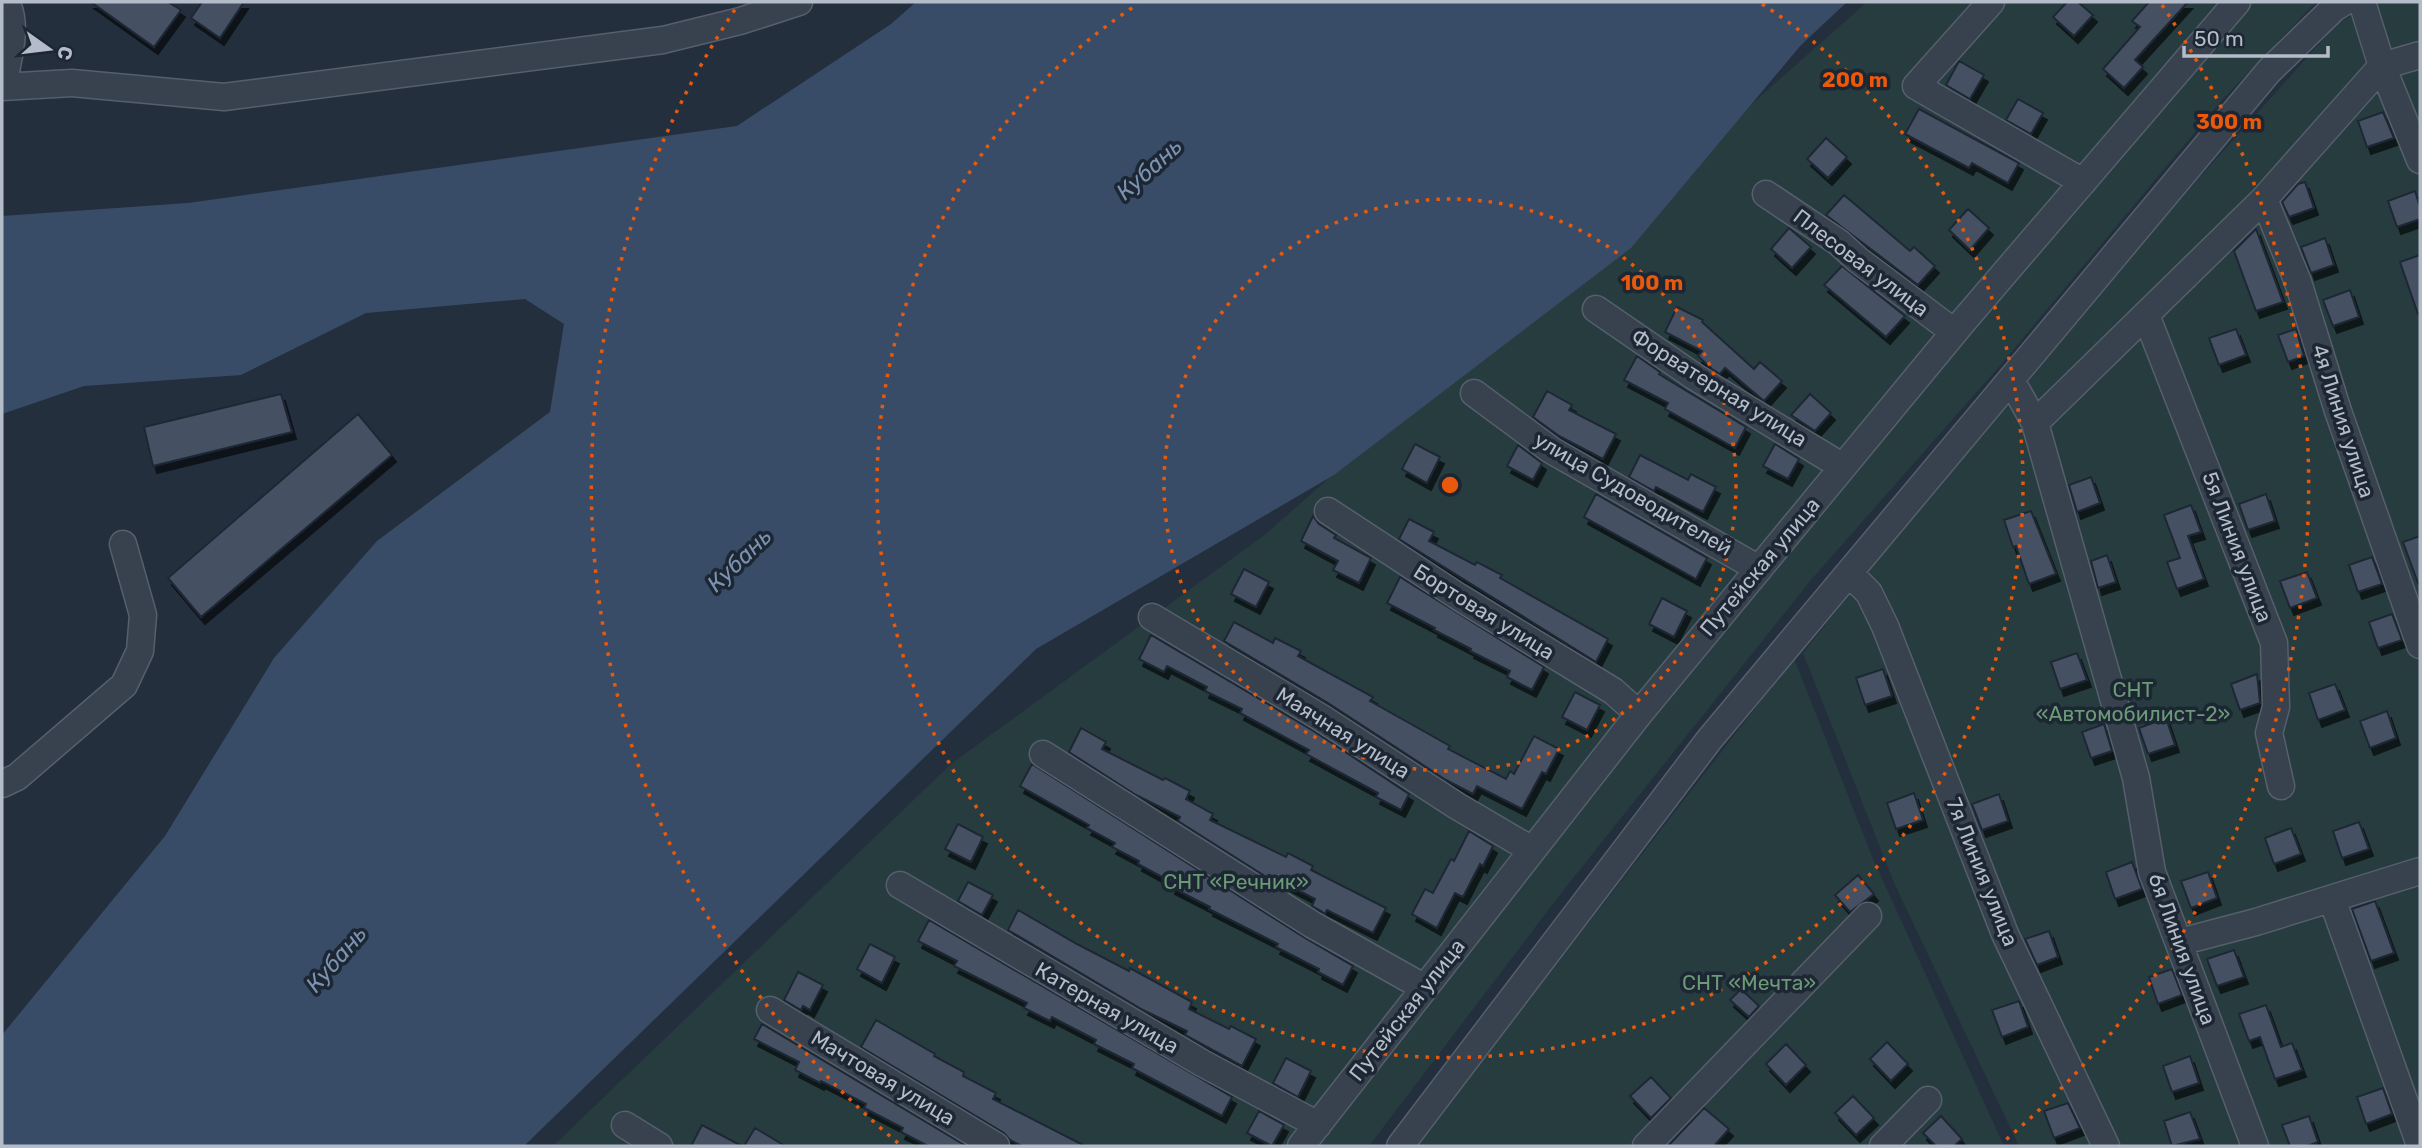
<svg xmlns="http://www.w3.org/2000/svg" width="2422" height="1148" viewBox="0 0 2422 1148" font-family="Rubik,sans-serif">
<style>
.green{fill:#263c3f}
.water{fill:#394c67}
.building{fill:#455162;stroke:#1f2835;stroke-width:2;filter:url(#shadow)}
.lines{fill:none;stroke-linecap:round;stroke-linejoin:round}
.minor-casing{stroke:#565f6c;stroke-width:29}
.minor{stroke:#38414e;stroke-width:26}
.ring{fill:none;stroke:#e8590c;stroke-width:3.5;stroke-dasharray:3.5 7}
.labels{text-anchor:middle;stroke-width:7;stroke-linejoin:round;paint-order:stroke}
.street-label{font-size:21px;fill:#b4bcc9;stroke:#1d2633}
.park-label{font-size:21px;fill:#6b9a76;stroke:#1d2633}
.water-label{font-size:23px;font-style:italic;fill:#7c92b1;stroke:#1d2633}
.centre{fill:#e8590c;stroke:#1d2633;stroke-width:3.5}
.ring-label{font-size:21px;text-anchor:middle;font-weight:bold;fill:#e8590c;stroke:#1d2633;stroke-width:7;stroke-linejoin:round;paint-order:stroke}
</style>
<defs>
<filter id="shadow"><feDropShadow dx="4" dy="7" stdDeviation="0" flood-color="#0009"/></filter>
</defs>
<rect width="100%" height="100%" fill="#242f3e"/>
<path class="green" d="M1867,2H2316L2221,101L2004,361L1811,580L1562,892L1369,1146H553L951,764L1267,533Z
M2378,2H2420V1146H2019L1895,885L1803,653L1972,441L2139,245L2338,23Z
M1794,658L1873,859L2004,1146H1416Z"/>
<path class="water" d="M916,2H1847L1801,45L1631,248L1334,475L1036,649L524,1146H2V1035L165,836L274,658L377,541L550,412L564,324L525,299L366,313L241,375L84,386L2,414V216L188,203L737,126L891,24Z"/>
<path class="building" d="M91,2H168L181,10L154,47Z
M202,2H244L220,38L191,18Z
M2067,2H2078L2093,15L2074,36L2053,17Z
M2149,2H2188L2135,60L2143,67L2124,88L2103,69L2140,27L2132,21Z
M1959,61L1984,75L1970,99L1946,85Z
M2018,99L2043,113L2031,134L2006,120Z
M1919,109L2019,163L2008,183L1972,163L1969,168L1905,134Z
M2383,112L2394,138L2367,147L2358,121Z
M1826,138L1847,157L1828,178L1807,159Z
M2305,182L2314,208L2289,217L2282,202L2298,184Z
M2415,191L2420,207V219L2397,227L2388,201Z
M1844,195L1910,251L1914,247L1935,266L1918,285L1826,215Z
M1968,209L1989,228L1970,250L1949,230Z
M1789,228L1811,247L1792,268L1771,249Z
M2256,229L2283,302L2256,311L2234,251Z
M2325,238L2334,265L2311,273L2301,247Z
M2420,255V313L2418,314L2400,262Z
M1842,266L1905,316L1886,337L1824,285Z
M2350,290L2359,317L2333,326L2323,300Z
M1677,307L1703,320L1702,322L1754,369L1760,362L1782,381L1764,401L1725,368L1720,374L1712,369L1698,356L1702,351L1665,332Z
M2236,329L2246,355L2219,365L2209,338Z
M2296,329L2304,356L2288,362L2278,335Z
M1637,356L1660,372L1659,374L1746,427L1735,448L1665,409L1668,403L1624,380Z
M1547,391L1572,405L1569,410L1616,434L1603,459L1559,436L1533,417Z
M281,394L292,432L153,466L144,427Z
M1810,394L1831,413L1815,431L1791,415Z
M358,414L392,455L201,617L168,578Z
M1415,444L1440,457L1427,483L1402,469Z
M1775,444L1799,459L1788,479L1763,466Z
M1518,445L1542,463L1533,480L1507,466Z
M1640,455L1688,480L1691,474L1716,487L1703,512L1656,487L1654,491L1629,477Z
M2091,477L2100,503L2077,512L2069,485Z
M1596,494L1707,558L1696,579L1584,517Z
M2266,494L2275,521L2248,530L2239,504Z
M2191,505L2201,532L2188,536L2204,579L2177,589L2167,562L2180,558L2164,515Z
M2031,511L2056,574L2029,584L2016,546L2013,547L2004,520Z
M1313,516L1319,524L1336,535L1334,538L1371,558L1359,583L1333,570L1338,561L1301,541Z
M1409,519L1434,532L1429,541L1475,565L1477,562L1502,575L1500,578L1608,639L1596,662L1399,539Z
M2420,536V583H2418L2403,542Z
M2107,555L2116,582L2098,588L2091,561Z
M2372,557L2382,584L2358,592L2349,565Z
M1244,569L1269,582L1256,607L1231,594Z
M2307,572L2317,598L2290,608L2280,581Z
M1400,577L1544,667L1532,690L1507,677L1510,671L1470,651L1471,649L1434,630L1435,628L1387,603Z
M1662,598L1687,611L1674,637L1649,624Z
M2392,614L2402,640L2378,648L2369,622Z
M1234,622L1273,643L1275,638L1301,651L1298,656L1373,697L1370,701L1450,746L1448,749L1506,779L1510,771L1514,774L1534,736L1559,749L1546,774L1542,772L1522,809L1477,786L1473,794L1446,780L1328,703L1224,641Z
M1151,635L1312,730L1409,794L1401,810L1376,797L1378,793L1306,754L1309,750L1240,713L1242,709L1205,691L1207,687L1167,666L1164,672L1139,659Z
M2077,653L2087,680L2060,689L2051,662Z
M1883,669L1892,696L1865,705L1856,678Z
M2257,674L2260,703L2240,710L2231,684Z
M2335,684L2345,710L2318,720L2309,693Z
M1575,692L1600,705L1587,730L1562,717Z
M2387,711L2396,738L2370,748L2360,721Z
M2166,718L2175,745L2148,754L2139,728Z
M2104,724L2112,751L2091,758L2082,732Z
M1081,728L1106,742L1102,749L1163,780L1165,778L1190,791L1186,799L1213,814L1210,820L1286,857L1288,853L1313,866L1311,870L1386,908L1373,933L1327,910L1325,914L1321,911L1312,906L1315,899L1269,875L1268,878L1178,821L1180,817L1136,795L1069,752Z
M1032,764L1305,938L1353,966L1343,985L1318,972L1319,969L1276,947L1278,944L1209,909L1210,907L1171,887L1173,883L1138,864L1139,861L1112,847L1115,843L1087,828L1089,825L1020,786Z
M1914,793L1923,820L1896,829L1887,803Z
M1999,794L2008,821L1982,830L1972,804Z
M2359,822L2369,849L2342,858L2333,831Z
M958,824L983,837L971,862L945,849Z
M2291,828L2301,854L2274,864L2265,838Z
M1469,831L1493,846L1483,866L1480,864L1463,897L1455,893L1437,928L1412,914L1425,889L1433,893L1451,859L1454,861Z
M2132,862L2142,889L2115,899L2106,872Z
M2208,872L2217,898L2191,908L2181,881Z
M1858,875L1874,894L1850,912L1835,895Z
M968,882L993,895L982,915L958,901Z
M2375,901L2394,953L2371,961L2352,909Z
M1018,910L1077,944L1129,971L1130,968L1192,1002L1189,1009L1229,1029L1231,1026L1256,1039L1242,1066L1185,1035L1187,1031L1143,1010L1008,930Z
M929,920L1232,1097L1222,1116L1132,1068L1134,1064L1094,1044L1096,1040L1052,1017L1050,1021L1024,1008L1027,1003L954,966L957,961L918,941Z
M2049,931L2058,957L2037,965L2025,939Z
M870,944L895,957L882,983L857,969Z
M2234,950L2244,977L2217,986L2207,959Z
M2172,969L2182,995L2158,1004L2149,977Z
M798,972L823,985L810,1010L803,1006L801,1010L784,1000Z
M1741,989L1759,1006L1749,1017L1730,1000Z
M2019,1001L2028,1027L2002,1037L1992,1010Z
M2266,1005L2281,1047L2292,1043L2302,1070L2275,1079L2260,1037L2249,1041L2239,1014Z
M876,1020L935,1054L934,1056L964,1072L963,1076L996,1093L993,1099L1085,1146H1022L1010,1140L1004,1133L861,1047Z
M762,1024L966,1146H928L901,1132L903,1128L864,1108L866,1104L821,1081L820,1083L795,1070L799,1062L754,1039Z
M1887,1042L1908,1064L1891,1081L1870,1059Z
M1786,1044L1806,1065L1786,1085L1766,1064Z
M2190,1056L2199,1083L2172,1092L2163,1066Z
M1286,1058L1311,1071L1298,1097L1273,1083Z
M1651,1077L1671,1098L1651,1118L1630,1096Z
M2383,1088L2392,1114L2366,1124L2357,1097Z
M1853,1096L1874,1118L1856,1135L1835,1113Z
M2068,1103L2080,1128L2054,1138L2044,1111Z
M1704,1108L1729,1129L1714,1146H1668Z
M1259,1111L1284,1125L1272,1146L1247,1133Z
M2190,1112L2200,1139L2172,1146L2164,1121Z
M1941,1116L1962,1139L1954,1146H1936L1923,1133Z
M2309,1116L2318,1142L2307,1146H2290L2282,1125Z
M702,1125L742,1146H691Z
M755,1128L785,1146H744Z"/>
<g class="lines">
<g class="minor-casing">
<path id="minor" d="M1991,2L1916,86L2083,182
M2362,2L2382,66L2420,160
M2,87L72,83L224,97L663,40L740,21L799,2
M3,87C7,61 19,26 6,2
M1766,194L1838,242L1858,260L1954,332
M2264,199L2298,282L2338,411L2420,645
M1596,309L1695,377L1843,467
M2146,315L2274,643L2276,707L2269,733L2281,786
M2011,380L2035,423L2136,778L2152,872L2255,1146
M1474,393L1551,450L1759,569
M2035,423L2264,199L2382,66L2420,55
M1328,511L1459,597L1613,691L1639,714
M1849,573L1869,593L1885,626L2005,934L2106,1146
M1152,617L1320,717L1457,806L1532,850
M1043,754L1313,925L1425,988
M2,784L17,777L124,685L140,651L143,615L123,544
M900,885L1202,1063L1318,1125
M2332,899L2420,1145
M2180,942L2256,922L2420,871
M770,1010L996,1146
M625,1125L659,1146
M1301,1146L1639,714L1961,324L2237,2
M1400,1146L1709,740L2269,71L2334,8L2344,2
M1646,1146L1868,916
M1883,1146L1928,1100"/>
</g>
<use href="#minor" class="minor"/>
</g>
<g class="ring">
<circle cx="1450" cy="485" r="286"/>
<path d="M1762 4A573 573 0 1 1 1138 4"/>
<path d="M898 1143A859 859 0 0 1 738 5M2162 5A859 859 0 0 1 2002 1143"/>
</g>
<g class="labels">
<g class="street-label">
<text transform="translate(1861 263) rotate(37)" y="7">Плесовая улица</text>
<text transform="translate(1719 388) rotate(32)" y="7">Форватерная улица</text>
<text transform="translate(2343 421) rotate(72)" y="7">4я Линия улица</text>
<text transform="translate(1633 494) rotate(30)" y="7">улица Судоводителей</text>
<text transform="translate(2237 547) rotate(69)" y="7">5я Линия улица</text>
<text transform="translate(1760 567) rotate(-50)" y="7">Путейская улица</text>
<text transform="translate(1484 612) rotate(32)" y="7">Бортовая улица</text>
<text transform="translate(1343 733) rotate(32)" y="7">Маячная улица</text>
<text transform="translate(1982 872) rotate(68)" y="7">7я Линия улица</text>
<text transform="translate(2182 949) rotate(70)" y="7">6я Линия улица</text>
<text transform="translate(1107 1008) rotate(30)" y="7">Катерная улица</text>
<text transform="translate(1407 1010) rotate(-52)" y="7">Путейская улица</text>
<text transform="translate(883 1078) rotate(31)" y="7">Мачтовая улица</text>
</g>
<g class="park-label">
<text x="2133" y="697">СНТ<tspan x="2133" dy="24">«Автомобилист-2»</tspan></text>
<text x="1236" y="889">СНТ «Речник»</text>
<text x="1749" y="990">СНТ «Мечта»</text>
</g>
<g class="water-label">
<text transform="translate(1149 169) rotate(-42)" y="8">Кубань</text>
<text transform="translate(739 560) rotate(-44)" y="8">Кубань</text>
<text transform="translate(336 959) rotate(-49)" y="8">Кубань</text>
</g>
</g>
<circle cx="1450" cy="485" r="10" class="centre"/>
<g class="ring-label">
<text x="1855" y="87">200 m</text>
<text x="2229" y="129">300 m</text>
<text x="1652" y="290">100 m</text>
</g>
<rect width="2422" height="1148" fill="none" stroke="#b4bcc9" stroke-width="7"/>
<g transform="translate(49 49) rotate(104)" stroke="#1d2633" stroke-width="5" paint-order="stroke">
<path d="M0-5L12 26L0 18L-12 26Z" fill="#b4bcc9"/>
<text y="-10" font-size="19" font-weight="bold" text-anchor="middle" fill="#b4bcc9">С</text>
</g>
<path d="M2184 46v10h144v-10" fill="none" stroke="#b4bcc9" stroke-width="3.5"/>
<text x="2194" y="46" font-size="21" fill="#b4bcc9" stroke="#1d2633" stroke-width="5" paint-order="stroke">50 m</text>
</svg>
